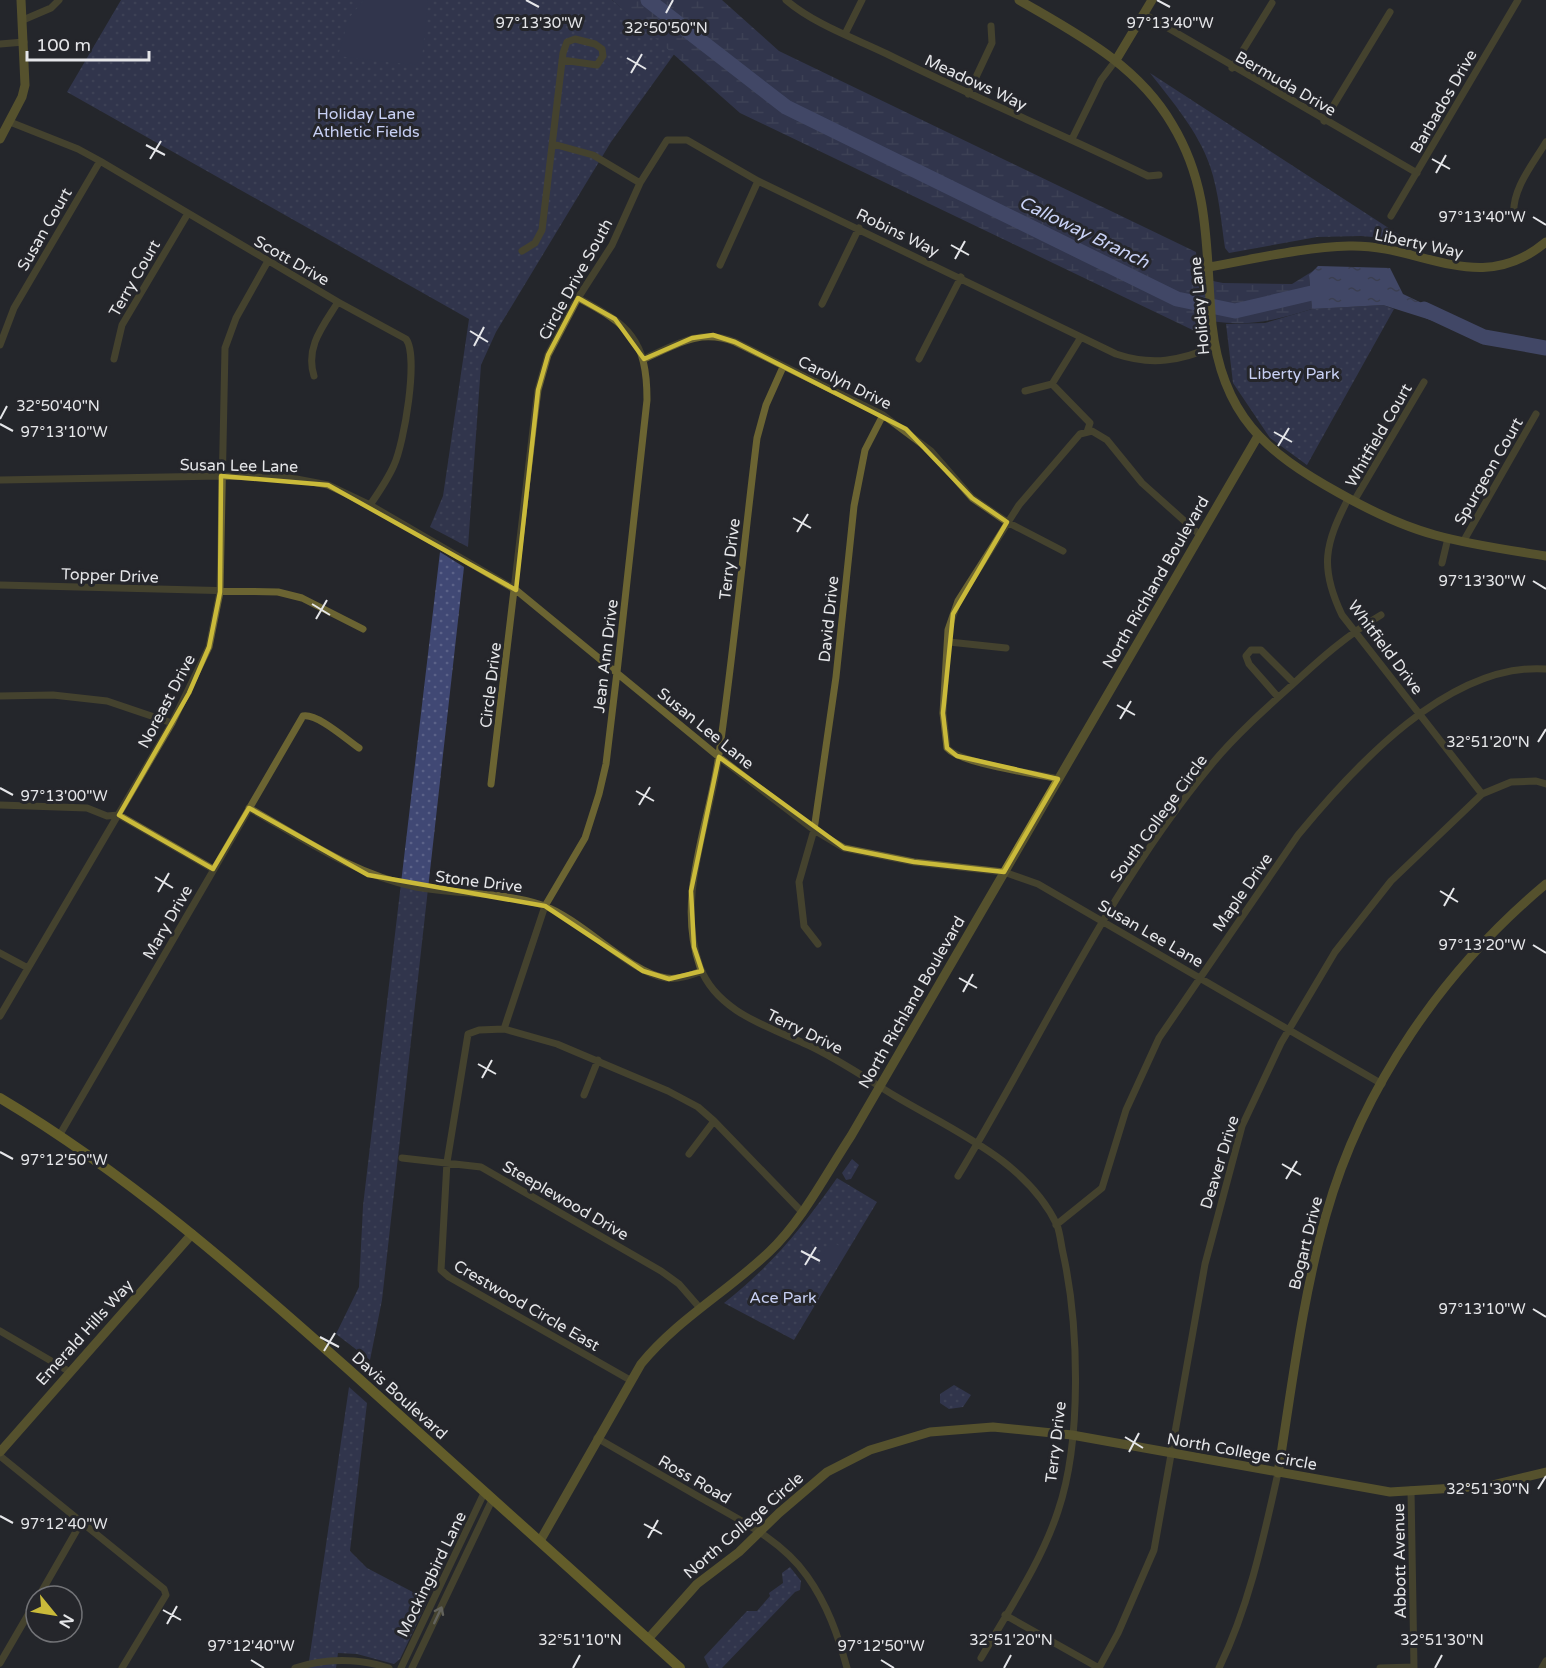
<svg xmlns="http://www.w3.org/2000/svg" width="1546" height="1668" viewBox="0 0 1546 1668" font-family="'Varela Round',sans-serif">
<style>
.grass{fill:url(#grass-dots)}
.wetland{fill:url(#wetland-marsh)}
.pitch{fill:#404874}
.water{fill:url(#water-ripples)}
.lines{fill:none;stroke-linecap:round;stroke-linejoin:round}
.river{stroke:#6570ae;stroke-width:15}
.street{stroke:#6b6432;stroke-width:7}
.secondary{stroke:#918630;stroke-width:9}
.primary{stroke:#afa129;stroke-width:10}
.oneway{stroke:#aeac97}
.marked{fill:none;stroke:#caba3a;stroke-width:4.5;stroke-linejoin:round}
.ticks{fill:none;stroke:#e5e6e9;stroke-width:2}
.labels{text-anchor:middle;stroke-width:6;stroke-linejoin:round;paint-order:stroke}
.street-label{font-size:16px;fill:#e5e6e9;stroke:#25262b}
.park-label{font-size:16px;fill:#c8d0f4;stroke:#25262b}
.water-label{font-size:18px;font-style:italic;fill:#c9d2f6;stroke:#25262b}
.ticks-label{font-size:15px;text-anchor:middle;fill:#e5e6e9;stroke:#25262b;stroke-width:6;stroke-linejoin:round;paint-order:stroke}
</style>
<defs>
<pattern id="grass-dots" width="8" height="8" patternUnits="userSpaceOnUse" patternTransform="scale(1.5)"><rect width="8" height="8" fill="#404874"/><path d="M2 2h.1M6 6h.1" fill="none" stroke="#5b6288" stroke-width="1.8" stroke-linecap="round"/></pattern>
<pattern id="wetland-marsh" width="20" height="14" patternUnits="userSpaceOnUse" patternTransform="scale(1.5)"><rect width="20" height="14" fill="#404874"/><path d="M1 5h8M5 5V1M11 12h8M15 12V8" fill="none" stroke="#5b6288"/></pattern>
<pattern id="water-ripples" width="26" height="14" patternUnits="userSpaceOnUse" patternTransform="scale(1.5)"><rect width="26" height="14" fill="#6570ae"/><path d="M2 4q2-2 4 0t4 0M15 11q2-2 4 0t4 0" fill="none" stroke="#575d7f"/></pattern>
</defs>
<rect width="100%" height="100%" fill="#25262b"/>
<path class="grass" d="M121,0H612L675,53L611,142L496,332L481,365L468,547L430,527L443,496L469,319L67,92Z
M1150,73L1407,240L1361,236L1317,237L1229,253L1225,248C1221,221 1219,193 1210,166C1198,131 1172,101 1150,73Z
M1383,305L1394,309L1307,465L1270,438L1233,383L1226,324L1265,323L1312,309Z
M440,552L464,567L382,1300L370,1360L336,1334L359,1287L363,1206Z
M852,1159L859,1165L851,1179L846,1180L842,1173Z
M837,1178L877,1202L794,1340L724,1303C773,1264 801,1229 837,1178Z
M954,1385L971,1395L963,1407L949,1409L940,1403V1394Z
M349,1387L367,1403L350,1551L367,1568L428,1600L400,1659L394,1664L357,1654L338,1653L336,1668H308Z
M790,1567L801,1581L800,1590L795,1592L722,1668H709L704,1657L747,1611H757L770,1596L769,1593L783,1583L782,1573Z"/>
<path class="wetland" d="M612,0H722L779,51L1196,252L1198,278L1223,283L1292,284L1313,271L1309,276L1312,309C1269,322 1246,328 1201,319V334L740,113Z"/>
<path class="pitch" d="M364,0H428L422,58L414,65L338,56L349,18Z
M831,1241L846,1250L835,1267L821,1259Z"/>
<path class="water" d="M1318,266L1390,268L1403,294L1445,314L1440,323L1383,305L1312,309L1309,275Z"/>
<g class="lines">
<path class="river" d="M648,0L786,107L1177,299L1235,311L1329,289
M1424,309L1484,337L1546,348"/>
<path class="street" d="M786,0C814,24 854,38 887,54C973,97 1062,134 1148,176L1159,175
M1144,14L1417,173
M23,20L51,8L59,0
M845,34L862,0
M0,44L24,42
M1232,68L1272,3
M968,94L992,43L991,26
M1324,121L1390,12
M10,122L78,149L100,161L338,302L406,339C419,356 404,444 394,465C388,479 379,492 370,505
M1072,139L1101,80L1116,60
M553,144L593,155L640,183
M1391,216L1518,0
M1514,216C1511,190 1533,164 1546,142
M522,251L535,243L542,230L563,53L567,42L575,39L595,44L602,49L603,56L597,65L562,60
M720,265L758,181
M822,304L859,228
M0,345L14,308L100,161
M114,359L122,325L187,215
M644,359C676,345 699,328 735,342L883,415L931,451L972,498L1007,522L1063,551
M919,359L961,277
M783,367L766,405L757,438C744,543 734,649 719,754C710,823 675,897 700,967C717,1012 769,1027 808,1045C838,1059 867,1079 895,1096C952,1130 1027,1161 1057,1225C1060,1233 1061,1244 1063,1253C1079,1325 1082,1441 1058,1511C1041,1563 1008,1611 981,1658
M314,376C305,347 323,326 338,302
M1052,384L1090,423L1087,432
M1025,391L1052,384L1081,337
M0,480L221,476L291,478L328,485L370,505L516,590L719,757L814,830L844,848L914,862L1004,872L1038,884L1382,1084
M1348,499C1325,544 1319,567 1342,615L1482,794
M1354,501L1424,382
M1463,542L1536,414
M1442,563L1448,538
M0,585L278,592L302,598L363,629
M949,642L1006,648
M0,696L53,695L107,701L172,723
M1278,697L1249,664L1246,656L1251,650H1261L1294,683
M1058,779C1034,773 961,764 947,748L943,713L948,630L958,601L1019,505L1080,434L1092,431L1107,440L1142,483L1199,534
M491,784L534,421L538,390L548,355L578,298L612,245L640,183L667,140H687L758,181L1116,354C1152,366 1180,361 1215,346
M0,805L87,808L107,816L119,815L213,869
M249,808C304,839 353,874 416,887C458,895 501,891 542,905C582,919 631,974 666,978C678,980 691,975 702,971
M818,944L804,926L799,882L814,830L836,677L854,506L865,450L883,415
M0,953L28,968
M0,1016L172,723L209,647L220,592L225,348L236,318L268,261
M504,1029L545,906L585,838L599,794L606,764L617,672L647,400C647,339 629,325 578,298
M584,1095L598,1060
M59,1136L303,716C317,713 346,739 359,748
M689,1154L714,1121
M402,1158L481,1167L661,1271L679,1284L699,1307
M958,1176C1041,1039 1108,889 1211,765C1235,736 1264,710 1292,685C1320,659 1347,635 1381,615
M1056,1225L1102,1188L1126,1110L1159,1038L1298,835C1354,767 1449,662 1546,669
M0,1331L70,1372
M630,1380L449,1277L441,1270L447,1162L468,1034L479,1030L504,1029L557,1044L668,1091L698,1107L714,1121L801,1211
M597,1438C632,1458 666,1478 701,1498C738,1519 782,1540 807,1576C827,1604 838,1635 847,1668
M0,1456L164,1589L166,1595L122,1668
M1411,1490L1414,1668
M39,1596L82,1521
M1005,1615L1099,1668
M0,1663L36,1601
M295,1668C325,1658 359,1658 389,1668
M401,1668L485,1491
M412,1668L493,1498
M1099,1668L1118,1633L1154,1550L1205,1264L1242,1126L1281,1043L1335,952L1391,881L1482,794L1511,782L1536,781L1546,784
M1219,1668C1249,1606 1263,1540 1278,1473
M1380,1668L1414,1667
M1542,1668L1546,1661"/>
<path class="secondary" d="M1019,0C1077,34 1137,64 1172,124C1212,190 1205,252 1212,325C1222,415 1265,452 1339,493C1369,510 1402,526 1435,535C1471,545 1509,550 1546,556
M1116,60L1152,0
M0,139L22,97L25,85L21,0
M1209,267C1255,259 1303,247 1349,246C1422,244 1479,298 1546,242
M0,1452L192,1234
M1278,1473C1292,1387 1302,1299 1326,1215C1362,1087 1444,969 1546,884
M540,1541L641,1364C678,1319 727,1292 769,1252C802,1221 826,1174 851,1136L1258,436
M648,1639L697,1584L739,1552L779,1513L827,1472L870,1450L930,1432L993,1427L1072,1435L1390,1492L1488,1486L1546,1472"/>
<path class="primary" d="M0,1098C126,1173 237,1270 347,1368C458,1467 569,1568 680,1668"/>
</g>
<defs><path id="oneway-shaft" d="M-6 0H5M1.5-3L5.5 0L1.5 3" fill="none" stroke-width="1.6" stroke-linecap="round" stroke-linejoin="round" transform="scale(1.5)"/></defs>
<use class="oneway" href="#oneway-shaft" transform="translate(438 1615) rotate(-65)"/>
<path d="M0 0H1546V1668H0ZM578,298L615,319L644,359L692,338L713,335L735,342L906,429L972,498L1007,522L953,614L943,713L947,748L957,756L1058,779L1004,872L914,862L844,848L719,757L691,891L694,947L702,971L669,979L643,971L545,906L368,875L249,808L213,869L119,815L189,693L209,647L220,592L221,476L328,485L516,590L538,390L548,355Z" fill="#25262b" fill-opacity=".55" fill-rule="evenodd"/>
<path class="marked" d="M578,298L615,319L644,359L692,338L713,335L735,342L906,429L972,498L1007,522L953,614L943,713L947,748L957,756L1058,779L1004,872L914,862L844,848L719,757L691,891L694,947L702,971L669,979L643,971L545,906L368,875L249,808L213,869L119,815L189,693L209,647L220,592L221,476L328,485L516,590L538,390L548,355Z"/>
<path class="ticks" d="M526,0L539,7M1157,0L1170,7M666,13L673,0M627,58L646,69M631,73L642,54M146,145L165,155M150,159L161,141M1432,159L1450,169M1436,173L1446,155M1533,217L1546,225M951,245L969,255M955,259L965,241M470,331L488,342M474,346L484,327M0,419L7,406M0,424L13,431M1274,432L1292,442M1278,446L1289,428M793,518L811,528M797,532L808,514M1533,581L1546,589M312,604L330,615M316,619L327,600M1117,705L1135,715M1120,719L1131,701M1538,742L1546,729M0,788L13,795M636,791L654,801M639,805L650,787M155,877L173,888M1440,891L1458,902M158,892L169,873M1444,906L1454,888M1533,945L1546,953M959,978L977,988M963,992L973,974M478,1064L496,1074M482,1078L492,1060M0,1152L13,1159M1282,1164L1301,1175M1286,1179L1297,1161M801,1251L820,1261M805,1265L816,1247M1533,1309L1546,1317M320,1337L339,1347M324,1351L335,1333M1125,1437L1143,1448M1129,1452L1139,1433M1538,1489L1546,1476M0,1516L13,1523M644,1524L662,1534M648,1538L658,1520M163,1610L181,1620M167,1624L177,1606M251,1660L264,1668M881,1660L894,1668M573,1668L580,1655M1004,1668L1011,1655M1435,1668L1442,1655"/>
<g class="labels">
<g class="street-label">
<text transform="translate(976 82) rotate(25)" y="6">Meadows Way</text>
<text transform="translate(1286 83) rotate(30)" y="6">Bermuda Drive</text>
<text transform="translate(1443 101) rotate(-60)" y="6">Barbados Drive</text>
<text transform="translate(44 229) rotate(-60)" y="6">Susan Court</text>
<text transform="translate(898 232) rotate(26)" y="6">Robins Way</text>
<text transform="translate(1419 243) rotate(12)" y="6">Liberty Way</text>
<text transform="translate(292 260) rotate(30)" y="6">Scott Drive</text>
<text transform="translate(134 278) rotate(-60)" y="6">Terry Court</text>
<text transform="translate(575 279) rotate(-61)" y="6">Circle Drive South</text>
<text transform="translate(1199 306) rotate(-95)" y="6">Holiday Lane</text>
<text transform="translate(845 382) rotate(26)" y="6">Carolyn Drive</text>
<text transform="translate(1378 435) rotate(-60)" y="6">Whitfield Court</text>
<text transform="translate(239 465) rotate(1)" y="6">Susan Lee Lane</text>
<text transform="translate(1488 471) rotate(-60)" y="6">Spurgeon Court</text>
<text transform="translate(729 559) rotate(-83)" y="6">Terry Drive</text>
<text transform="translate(110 575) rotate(2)" y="6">Topper Drive</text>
<text transform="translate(1155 582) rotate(-60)" y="6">North Richland Boulevard</text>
<text transform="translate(828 619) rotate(-84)" y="6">David Drive</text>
<text transform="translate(1386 647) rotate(53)" y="6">Whitfield Drive</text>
<text transform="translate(605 656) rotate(-83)" y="6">Jean Ann Drive</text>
<text transform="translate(490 685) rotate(-83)" y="6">Circle Drive</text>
<text transform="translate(166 701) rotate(-62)" y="6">Noreast Drive</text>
<text transform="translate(706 728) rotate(39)" y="6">Susan Lee Lane</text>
<text transform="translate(1158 818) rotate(-54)" y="6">South College Circle</text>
<text transform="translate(479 881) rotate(7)" y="6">Stone Drive</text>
<text transform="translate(1242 892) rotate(-55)" y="6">Maple Drive</text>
<text transform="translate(167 922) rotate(-60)" y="6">Mary Drive</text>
<text transform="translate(1151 933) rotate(30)" y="6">Susan Lee Lane</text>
<text transform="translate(911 1002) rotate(-60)" y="6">North Richland Boulevard</text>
<text transform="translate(805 1031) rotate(26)" y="6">Terry Drive</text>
<text transform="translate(1219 1162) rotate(-73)" y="6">Deaver Drive</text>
<text transform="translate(566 1200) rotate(30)" y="6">Steeplewood Drive</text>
<text transform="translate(1305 1243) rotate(-76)" y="6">Bogart Drive</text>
<text transform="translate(527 1305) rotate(30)" y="6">Crestwood Circle East</text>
<text transform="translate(84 1332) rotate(-48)" y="6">Emerald Hills Way</text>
<text transform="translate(400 1395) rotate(42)" y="6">Davis Boulevard</text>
<text transform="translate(1055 1442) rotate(-83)" y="6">Terry Drive</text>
<text transform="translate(1242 1451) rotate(10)" y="6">North College Circle</text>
<text transform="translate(695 1479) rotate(30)" y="6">Ross Road</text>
<text transform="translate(743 1525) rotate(-41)" y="6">North College Circle</text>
<text transform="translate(1399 1561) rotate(-91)" y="6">Abbott Avenue</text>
<text transform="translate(431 1574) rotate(-64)" y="6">Mockingbird Lane</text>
</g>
<g class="park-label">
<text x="366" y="119">Holiday Lane<tspan x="366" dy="18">Athletic Fields</tspan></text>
<text x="1294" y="379">Liberty Park</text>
<text x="783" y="1303">Ace Park</text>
</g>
<g class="water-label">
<text transform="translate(1084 232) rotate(26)" y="6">Calloway Branch</text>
</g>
</g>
<g class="ticks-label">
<text x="539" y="28">97°13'30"W</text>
<text x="1170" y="28">97°13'40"W</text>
<text x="666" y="33">32°50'50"N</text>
<text x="1482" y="222">97°13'40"W</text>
<text x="58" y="411">32°50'40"N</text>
<text x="64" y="437">97°13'10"W</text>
<text x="1482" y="586">97°13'30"W</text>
<text x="1488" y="747">32°51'20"N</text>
<text x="64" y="801">97°13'00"W</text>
<text x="1482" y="950">97°13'20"W</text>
<text x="64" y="1165">97°12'50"W</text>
<text x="1482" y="1314">97°13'10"W</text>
<text x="1488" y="1494">32°51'30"N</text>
<text x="64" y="1529">97°12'40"W</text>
<text x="580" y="1645">32°51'10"N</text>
<text x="1011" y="1645">32°51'20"N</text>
<text x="1442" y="1645">32°51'30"N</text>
<text x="251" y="1651">97°12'40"W</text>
<text x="881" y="1651">97°12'50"W</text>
</g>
<g transform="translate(54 1614) rotate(120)"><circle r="28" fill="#25262b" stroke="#727377" stroke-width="1.5"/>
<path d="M0-4.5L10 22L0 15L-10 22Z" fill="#caba3a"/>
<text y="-9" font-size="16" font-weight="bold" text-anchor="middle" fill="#e5e6e9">N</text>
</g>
<path d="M27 51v9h122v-9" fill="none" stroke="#e5e6e9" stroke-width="3"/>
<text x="36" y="51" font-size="18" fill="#e5e6e9" stroke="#25262b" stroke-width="4.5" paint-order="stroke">100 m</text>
</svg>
